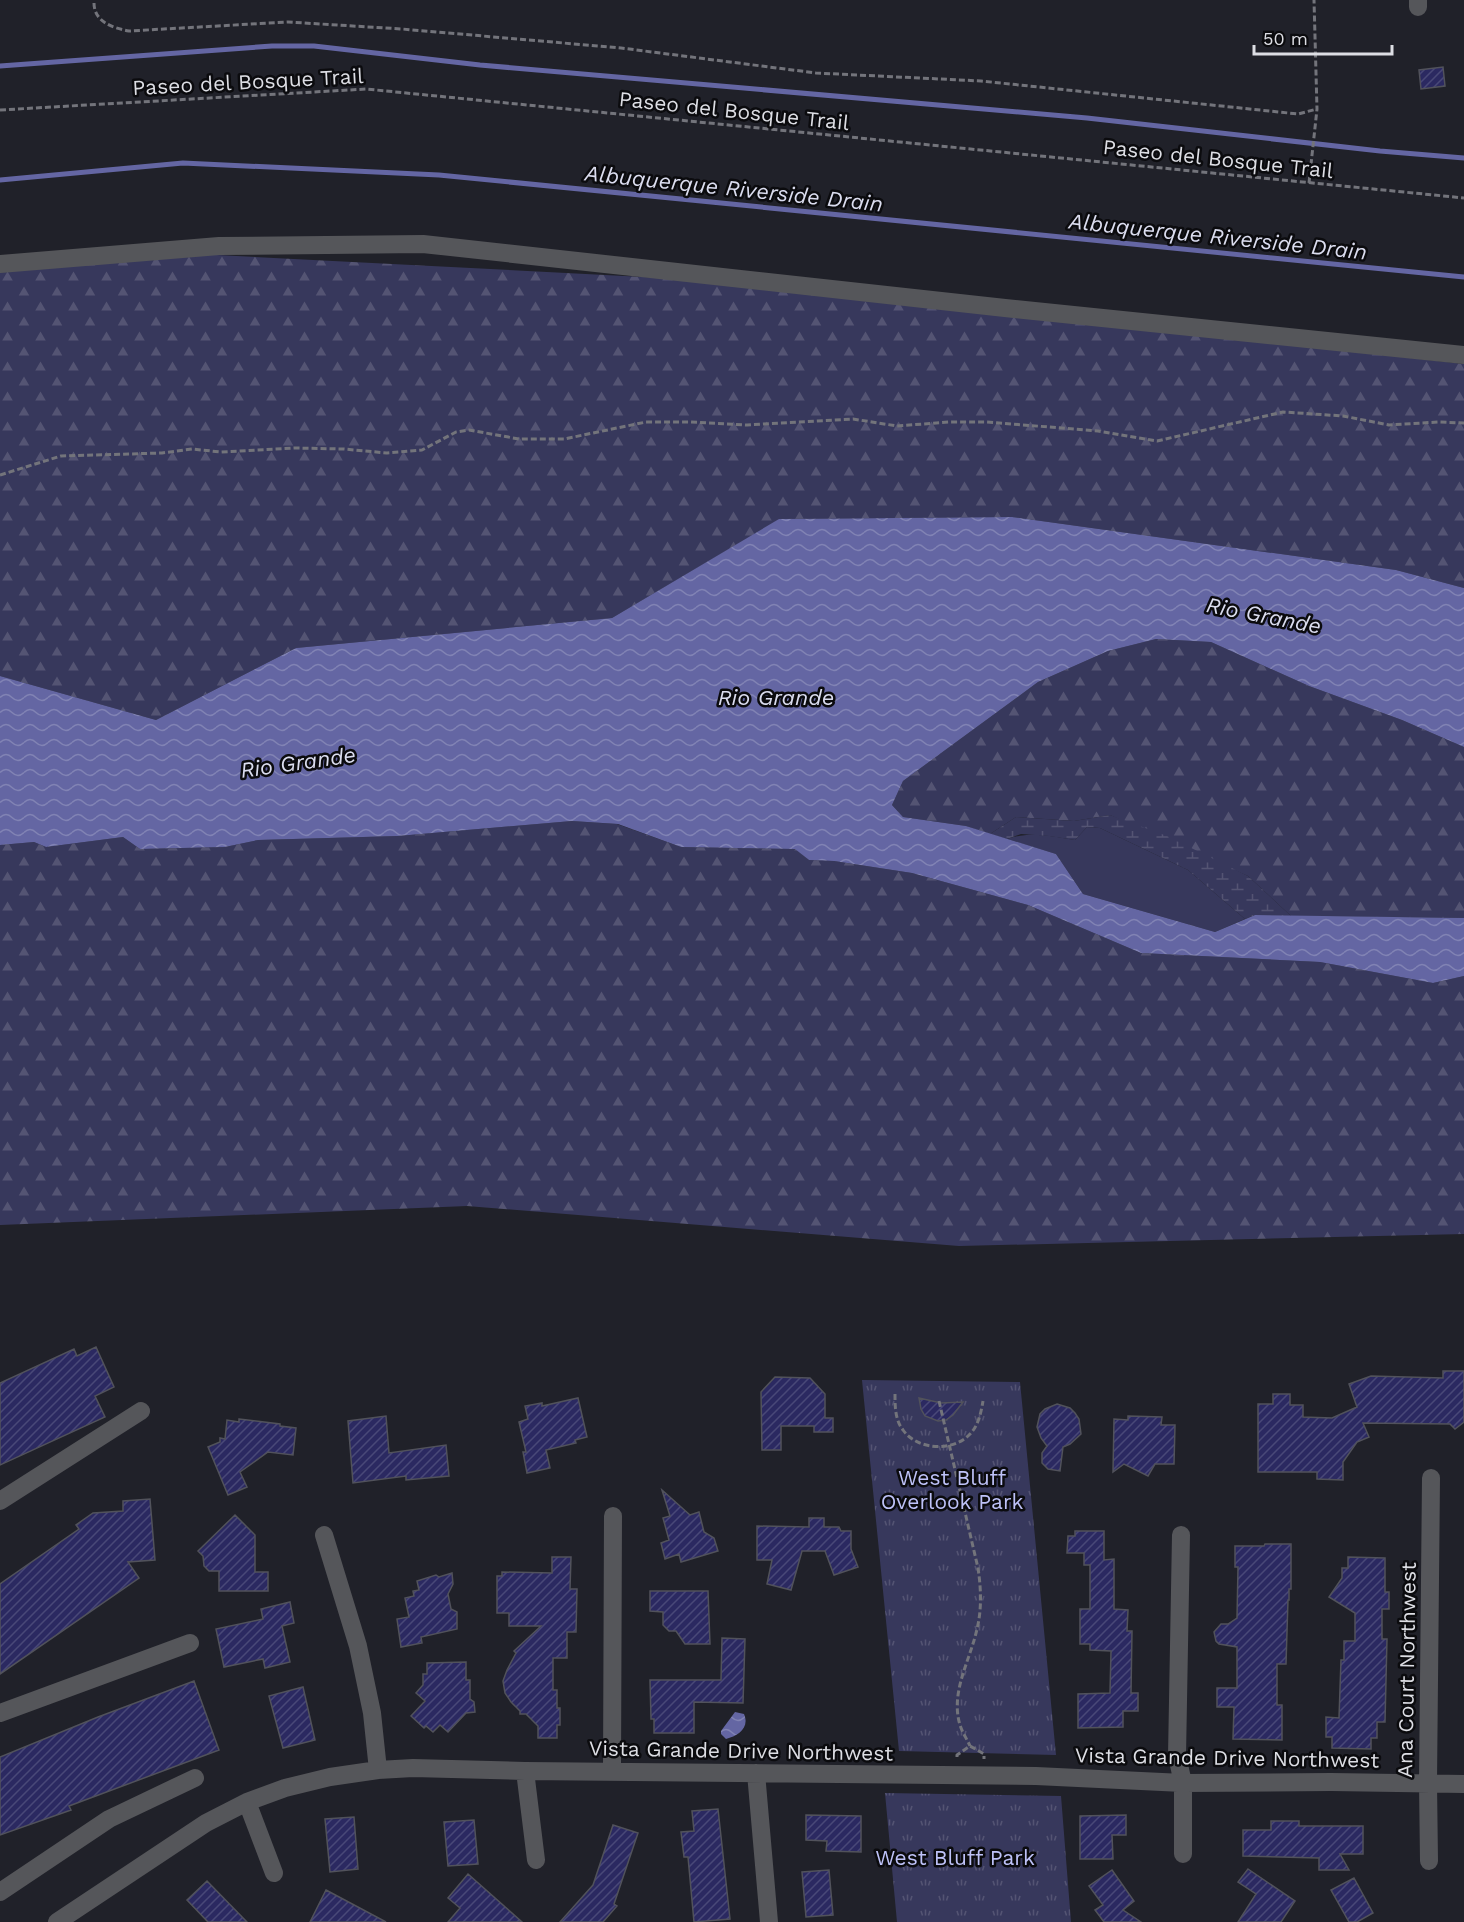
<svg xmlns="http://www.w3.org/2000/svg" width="1464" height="1922" viewBox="0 0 1464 1922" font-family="'Work Sans',sans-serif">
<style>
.grass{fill:#37385c}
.forest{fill:url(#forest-firs)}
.wetland{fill:url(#wetland-marsh)}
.park{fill:url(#park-tufts)}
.water{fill:url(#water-waves)}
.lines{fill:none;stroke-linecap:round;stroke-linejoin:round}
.stream{stroke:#6466a3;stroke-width:5}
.building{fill:url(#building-hatch);stroke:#51525b;stroke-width:1.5}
.path{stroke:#73747b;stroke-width:3;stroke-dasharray:6 3;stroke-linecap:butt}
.minor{stroke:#55565a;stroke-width:18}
.labels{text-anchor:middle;stroke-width:5;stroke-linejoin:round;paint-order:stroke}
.street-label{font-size:21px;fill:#dddee4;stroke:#0b0b0e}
.park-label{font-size:21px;fill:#bec2f8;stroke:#0b0b0e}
.water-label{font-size:22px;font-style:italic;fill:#dbddef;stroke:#0b0b0e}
</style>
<defs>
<pattern id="forest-firs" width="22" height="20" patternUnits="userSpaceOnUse" patternTransform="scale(1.5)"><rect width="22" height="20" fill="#37385c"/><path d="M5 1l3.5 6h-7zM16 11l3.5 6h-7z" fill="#545473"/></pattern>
<pattern id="wetland-marsh" width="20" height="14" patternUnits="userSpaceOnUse" patternTransform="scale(1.5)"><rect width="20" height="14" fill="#37385c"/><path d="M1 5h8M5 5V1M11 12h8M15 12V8" fill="none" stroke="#545473"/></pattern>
<pattern id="park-tufts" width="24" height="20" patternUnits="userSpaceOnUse" patternTransform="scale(1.5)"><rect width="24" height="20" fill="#37385c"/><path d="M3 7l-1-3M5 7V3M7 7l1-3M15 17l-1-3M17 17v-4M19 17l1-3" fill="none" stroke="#545473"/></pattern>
<pattern id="water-waves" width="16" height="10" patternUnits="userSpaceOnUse" patternTransform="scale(1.5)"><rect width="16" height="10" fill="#6466a3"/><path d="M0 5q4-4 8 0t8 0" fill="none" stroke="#8183b4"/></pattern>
<pattern id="building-hatch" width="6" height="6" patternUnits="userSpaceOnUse" patternTransform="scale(1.5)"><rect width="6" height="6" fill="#2b2961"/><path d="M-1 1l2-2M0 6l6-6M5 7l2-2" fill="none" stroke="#494878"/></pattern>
</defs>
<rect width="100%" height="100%" fill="#202129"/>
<path class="grass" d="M1087,827L1100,828L1188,870L1245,919L1215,932L1083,894L1056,854L1007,839C1029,831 1052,836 1075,840Z"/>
<path class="forest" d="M178,253L721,281L1464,364V588L1396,570L1012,517L780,519L612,618L296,648L156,720L0,676V265Z
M1156,639L1211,642L1309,686L1402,720L1464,747V918L1291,916L1248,876L1110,815L1074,821L1016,817L990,834L966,826L903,817L892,805L903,781L1038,682L1108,651Z
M572,821L617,824L681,847L796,849L809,860L834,861L912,873L1028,905L1141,953L1320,962L1433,983L1464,976V1234L959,1246L467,1206L0,1225V845L34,842L46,847L123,837L140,849L225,847L258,840L398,836Z"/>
<path class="wetland" d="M1110,815L1167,836L1248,876L1291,916L1255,915L1245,919L1188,870L1100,828L1087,827L1075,840L1049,836L1021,834L1007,839L990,834L1016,817L1074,821Z"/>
<path class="park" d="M862,1380L1020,1382L1056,1755L899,1751Z
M885,1793L1061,1796L1071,1922H897Z"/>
<path class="water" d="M1012,517L1396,570L1464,588V747L1402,720L1309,686L1211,642L1156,639L1108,651L1038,682L903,781L892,805L903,817L966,826L1056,854L1083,894L1215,932L1255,915L1464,918V976L1433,983L1320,962L1141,953L1028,905L912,873L834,861L809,860L795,849L681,847L618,824L572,821L398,836L258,840L225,847L140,849L123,837L46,847L34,842L0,845V676L156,720L296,648L612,618L779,519Z
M735,1712L744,1714C750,1728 738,1736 726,1739L721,1734V1731Z"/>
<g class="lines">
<path class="stream" d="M0,66L272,46H314L480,65L1087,118L1380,151L1464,158
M0,180L183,163L439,175L1464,277"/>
</g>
<path class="building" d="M1443,67L1445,86L1421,89L1419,70Z
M96,1347L114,1387L95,1396L105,1417L0,1465V1383L74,1349L77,1356Z
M1443,1371H1464V1422L1455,1429L1450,1424L1363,1423L1369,1437L1357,1442L1343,1462V1480L1317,1479V1472H1258V1404H1273V1394H1290V1405H1303V1417L1332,1418L1357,1407L1349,1384L1371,1376L1443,1378Z
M775,1377L810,1378L825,1394V1418H833V1432H814V1426H781V1450H762L761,1392Z
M578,1398L587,1437L575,1440L576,1443L546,1450L550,1468L527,1473L523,1452H526L519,1422L528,1419L525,1406L542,1403V1406Z
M919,1398L941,1403L963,1402L953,1415L946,1420L938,1421L925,1416L921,1409Z
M1057,1404L1070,1408L1075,1413L1079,1419L1081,1434L1070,1444L1063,1447L1060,1471L1048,1469L1042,1463V1453L1047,1446L1041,1438L1037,1427L1040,1414L1045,1409Z
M386,1416L389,1453L446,1445L449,1476L406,1480V1476L353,1483L348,1421Z
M1128,1416L1162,1417L1161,1425H1175L1174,1464H1155L1148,1476L1124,1464L1113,1472L1114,1419L1128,1420Z
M239,1419L280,1424V1426L296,1428L293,1455L268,1452L240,1472L247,1487L228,1495L208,1447L220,1442V1438L225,1439L227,1420L239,1422Z
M662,1490L690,1515L699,1512L704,1532L714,1538L718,1551L681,1562L679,1554L665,1559L661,1543L669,1540L663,1518L670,1516Z
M150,1499L155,1560L128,1562L139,1578L0,1674V1584L79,1529L76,1525L93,1513L123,1511V1501Z
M235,1515L255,1535V1572H268V1591H219V1571H209L204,1566L203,1556L198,1551Z
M809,1518H824V1527H839L841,1531H851V1549L858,1567L834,1575L825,1551H802L791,1590L767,1584L772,1560H757V1526L809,1527Z
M1075,1531H1104V1560L1114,1559V1609L1128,1610L1127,1631H1132L1131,1693H1138V1711H1123V1727L1078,1728V1694L1110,1693L1111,1651L1090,1650V1644H1080V1609H1090V1565H1084V1553H1067L1068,1536H1075Z
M1265,1544H1291V1589H1289V1600H1288L1286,1664H1277V1705H1282V1740L1233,1739L1234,1707H1217V1688H1237V1647L1219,1644L1216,1641L1214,1632L1221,1624H1228L1237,1618L1238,1567H1235V1546H1264Z
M552,1557H571L570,1589H577L576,1632H567V1658H553V1690H557V1708H560V1725H557V1738H538V1726L526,1714H520V1711L511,1702L505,1693L503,1681L507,1670L516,1653L514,1651L541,1626H509V1613H497V1576H502V1572L552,1573Z
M1348,1557L1385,1558V1592H1389V1609H1382V1639H1387L1385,1722H1377V1738H1371V1749L1332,1748V1737H1326V1717L1339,1718L1341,1660H1344V1641H1355V1613L1329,1597L1342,1578V1568H1348Z
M452,1573L453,1584L448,1594L451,1609L457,1612V1629L421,1637L422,1643L401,1647L397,1619L409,1617L405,1598L414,1596L413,1591L419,1590L417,1581L436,1575L439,1577Z
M650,1591H708L710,1644H685L676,1631H669L663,1625V1612L650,1611Z
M290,1602L294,1623L282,1626L290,1662L265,1668L263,1659L224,1667L216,1629L263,1619L261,1609Z
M722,1638L745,1639L743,1703L694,1702V1733H654V1719H651L650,1680H721Z
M466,1662V1680H470V1699L474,1702L475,1712L466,1713L448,1732L440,1725L433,1732L426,1726L424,1728L411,1716L425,1701L416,1693L423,1685V1674H427V1663Z
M194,1681L219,1750L69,1806L71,1810L0,1835V1757L98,1717Z
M303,1687L315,1740L283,1748L269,1696Z
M718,1809L730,1919L694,1922L688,1857H684L681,1832L694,1831L692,1811Z
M806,1815L861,1816V1852L826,1851L827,1841L806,1840Z
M1126,1815V1835H1112L1113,1859H1080V1816Z
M354,1817L358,1869L330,1872L325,1819Z
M474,1820L478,1864L448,1866L444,1822Z
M1271,1821H1299V1826H1363V1854H1340L1349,1870H1319V1858L1243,1856V1830H1271Z
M613,1825L638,1833L614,1904L617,1906L603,1922H560L593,1885Z
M1248,1869L1295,1901L1281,1922H1238L1256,1894L1238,1882Z
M829,1870L833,1915L806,1917L802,1872Z
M1112,1870L1134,1901L1123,1910L1141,1922H1104L1095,1910L1103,1905L1089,1886Z
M468,1874L522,1922H448L460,1908L448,1898Z
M1354,1878L1373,1913L1357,1922H1349L1331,1890Z
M207,1881L247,1922H208L187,1900Z
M326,1890L386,1922H310Z"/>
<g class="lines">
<path class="path" d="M94,3C94,22 113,28 129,31L288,22L402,29L621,48L816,73L981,81L1298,114L1317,109
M0,110L366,89L1464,198
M1309,183L1317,109L1314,0
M0,475L61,456L162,453L192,449L221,452L295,448L344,449L387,453L422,450L456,432L469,430L519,439H564L646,422H691L747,425L853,419L897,426L949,422H987L1098,431L1157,441L1283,412L1343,416L1389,425L1438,422L1464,423
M895,1394C895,1406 895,1420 903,1430C917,1450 952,1452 969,1435C978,1427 981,1413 983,1401
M939,1401L978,1568C981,1588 982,1609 977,1629C970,1661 950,1692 960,1725C962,1732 967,1739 970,1746
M957,1757V1755L970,1746L984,1754V1759"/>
<path class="minor" d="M1418,0V7
M0,264L219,246L423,244L1005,308L1464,355
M0,1501L141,1411
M324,1535L358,1646L372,1713L378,1770
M1181,1535L1177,1756L1183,1783V1854
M0,1713L190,1643
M525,1771L536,1860
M612,1772L613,1516
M756,1773L769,1922
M247,1802L274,1873
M1429,1861L1428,1783L1431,1478
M0,1892L109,1819L195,1778
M57,1922L206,1823L247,1802L285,1788L330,1777L378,1770L413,1768L525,1771L1036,1776L1183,1783L1331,1782L1464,1784"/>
</g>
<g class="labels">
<g class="street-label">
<text transform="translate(248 82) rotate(-3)" y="7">Paseo del Bosque Trail</text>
<text transform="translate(734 111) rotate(6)" y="7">Paseo del Bosque Trail</text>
<text transform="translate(1218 159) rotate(6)" y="7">Paseo del Bosque Trail</text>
<text transform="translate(1407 1670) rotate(-89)" y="7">Ana Court Northwest</text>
<text transform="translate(741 1751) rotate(1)" y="7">Vista Grande Drive Northwest</text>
<text transform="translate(1227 1758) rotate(1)" y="7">Vista Grande Drive Northwest</text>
</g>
<g class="park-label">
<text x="952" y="1485">West Bluff<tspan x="952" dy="24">Overlook Park</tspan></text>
<text x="955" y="1865">West Bluff Park</text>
</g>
<g class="water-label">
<text transform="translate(734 188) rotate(6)" y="8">Albuquerque Riverside Drain</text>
<text transform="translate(1218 236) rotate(6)" y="8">Albuquerque Riverside Drain</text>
<text transform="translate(1264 615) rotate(11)" y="8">Rio Grande</text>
<text x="776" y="705">Rio Grande</text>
<text transform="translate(298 762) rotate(-8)" y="8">Rio Grande</text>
</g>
</g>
<path d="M1254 45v9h138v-9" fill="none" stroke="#dddee4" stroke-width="3"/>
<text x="1263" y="45" font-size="18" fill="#dddee4" stroke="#0b0b0e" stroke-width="4.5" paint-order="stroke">50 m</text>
</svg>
